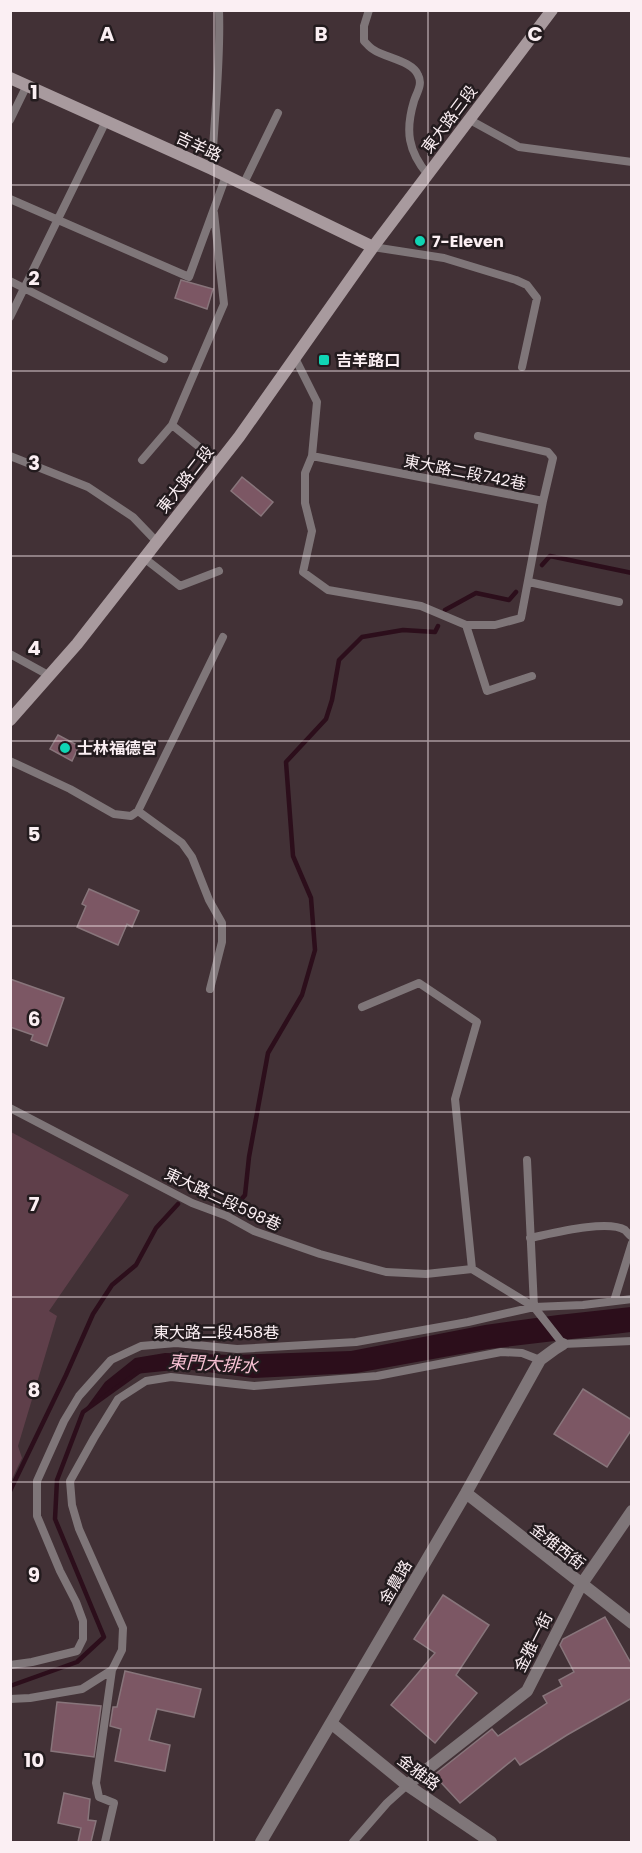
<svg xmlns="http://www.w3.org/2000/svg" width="642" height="1853" viewBox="0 0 642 1853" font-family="Poppins,'Noto Sans TC',sans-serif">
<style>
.green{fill:#5f3f4a}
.water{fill:#2c0e1b}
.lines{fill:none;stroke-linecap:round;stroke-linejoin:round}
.stream{stroke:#2c0e1b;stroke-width:4.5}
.building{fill:#7c5764;stroke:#88757b;stroke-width:1.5}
.lane{stroke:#7f7679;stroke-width:8}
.street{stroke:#7f7679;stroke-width:12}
.secondary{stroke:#a89a9e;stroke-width:12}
.grid{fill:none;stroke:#fbeff3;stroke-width:1.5;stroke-opacity:0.55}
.poi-dot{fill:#10d5b4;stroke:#231b1e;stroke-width:2}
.labels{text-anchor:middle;stroke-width:5;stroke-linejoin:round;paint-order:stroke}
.street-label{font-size:16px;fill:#fbeff3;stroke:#231b1e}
.poi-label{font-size:16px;font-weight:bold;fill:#fbeff3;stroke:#231b1e;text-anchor:start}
.water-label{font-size:18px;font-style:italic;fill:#f8c2d4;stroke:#231b1e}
.grid-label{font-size:20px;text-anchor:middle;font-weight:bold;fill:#fbeff3;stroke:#231b1e;stroke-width:5;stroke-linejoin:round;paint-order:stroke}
</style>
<rect width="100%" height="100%" fill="#423136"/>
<path class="green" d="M11,1132L129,1195L49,1311L57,1316L18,1446L22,1458L11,1481Z"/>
<path class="water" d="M631,1307V1332L488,1349L356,1373L253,1378L184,1369L135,1374L83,1412L105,1382L135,1358L165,1353L234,1355L351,1351L485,1325L558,1315Z"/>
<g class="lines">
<path class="stream" d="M542,565L550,556L632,573
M445,610L476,593L509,600L516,592
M233,1209L245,1195L249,1157L268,1053L302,995L315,950L311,898L293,856L286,762L326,719L332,700L339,660L362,637L403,630L435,632L438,626
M10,1491L66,1375L93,1314L112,1285L136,1265L156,1228L178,1204
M10,1686L77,1662L104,1637L55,1519L57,1480L83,1412L140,1371"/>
</g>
<path class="building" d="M181,280L213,289L207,309L175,298Z
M242,477L273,502L261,516L231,491Z
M58,735L79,746L72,761L50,749Z
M89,889L139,911L132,927L127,924L118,945L77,927L86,906L82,904Z
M10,979L64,998L47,1046L31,1040L33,1035L10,1027Z
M583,1389L632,1420V1429L607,1467L554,1434Z
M443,1595L489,1625L456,1675L477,1693L435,1743L391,1705L435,1653L414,1639Z
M605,1617L632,1665V1698L567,1735L520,1765L515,1758L460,1803L434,1775L492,1729L498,1736L547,1703L543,1696L562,1686L559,1680L574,1672L560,1645L563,1639Z
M125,1671L201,1689L194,1717L157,1709L149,1740L170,1745L165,1771L115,1761L121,1729L110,1726L113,1707H117Z
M57,1702L101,1706L94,1757L51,1751Z
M64,1793L90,1799L88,1820L96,1821L91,1842H78L81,1828L58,1823Z"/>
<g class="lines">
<path class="lane" d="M369,10L364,26V41C367,44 370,48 374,50C386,58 412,61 418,75C423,84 417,92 414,101C405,131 408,151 428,175
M10,120L27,85
M470,120L519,147L632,162
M212,169C214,117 221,63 219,10
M243,185L278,113
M10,199L189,277L226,176
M373,247L444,258L516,280L527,285L537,298L522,367
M10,281L164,359
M10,317L106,121
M295,358L317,402L312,456L543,501L521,618L495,625H466
M172,425L224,304L214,213
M478,436L548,452L553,458L543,501
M10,456L88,487L133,517L157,542
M312,456L305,473V503L312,531L303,572L328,590L421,606L466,625L487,691L532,676
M142,460L172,425L219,463
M144,558L180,586L219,571
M529,582L619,602
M10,654L50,676
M10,761L70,789L114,814L131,816L138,811L182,843L192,857L209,900L222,923V942L210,989
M138,811L223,637
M362,1007L419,983L477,1022L455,1099L472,1269
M10,1108L192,1203L227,1216L254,1231L320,1254L386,1272L426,1274L472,1269L534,1307L563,1344L632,1341
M527,1160L534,1307
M530,1238C550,1234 607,1219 625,1230C627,1232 629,1235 632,1237
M614,1301L632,1243
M10,1665L32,1662L77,1651L83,1639V1621L76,1602L60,1571L37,1516V1481L64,1421L79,1396L111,1360L141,1346L176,1343L237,1349L356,1342L468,1322L534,1307L583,1305L632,1299
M10,1699L30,1698L82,1689L112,1670L122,1650L123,1628L79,1529L72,1505L70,1481L94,1438L118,1399L146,1381L171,1377L254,1386L377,1376L501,1352L522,1353L540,1360
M105,1842L114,1803L99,1797L96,1783L112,1670
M353,1842L387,1803L407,1785"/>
<path class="street" d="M466,1493L632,1623
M331,1723L407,1785L491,1842
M407,1785L527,1691L581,1585L632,1511
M261,1842L466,1493L540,1360L555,1349L563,1344"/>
<path class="secondary" d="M10,78L212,169L373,247
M10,720L77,644L239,437L373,247L552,10"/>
</g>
<path class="grid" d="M214,10V1842M428,10V1842M10,185H632M10,371H632M10,556H632M10,741H632M10,926H632M10,1112H632M10,1297H632M10,1482H632M10,1668H632"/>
<g class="poi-dot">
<circle cx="420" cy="241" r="6"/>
<rect x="318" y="354" width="12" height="12" rx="3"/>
<circle cx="65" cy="748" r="6"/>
</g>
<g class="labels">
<g class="street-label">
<text transform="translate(449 119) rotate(-53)" y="6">東大路三段</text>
<text transform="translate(199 146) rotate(25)" y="6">吉羊路</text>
<text transform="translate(465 472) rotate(11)" y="6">東大路二段742巷</text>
<text transform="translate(185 479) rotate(-52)" y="6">東大路二段</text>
<text transform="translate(223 1199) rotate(25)" y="6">東大路二段598巷</text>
<text x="216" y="1338">東大路二段458巷</text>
<text transform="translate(558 1546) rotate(38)" y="6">金雅西街</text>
<text transform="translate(395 1582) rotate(-60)" y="6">金農路</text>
<text transform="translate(533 1642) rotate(-63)" y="6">金雅一街</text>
<text transform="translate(419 1772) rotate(37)" y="6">金雅路</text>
</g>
<g class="poi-label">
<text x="432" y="247">7-Eleven</text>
<text x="336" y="366">吉羊路口</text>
<text x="77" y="754">士林福德宮</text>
</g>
<g class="water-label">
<text transform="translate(213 1364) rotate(3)" y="6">東門大排水</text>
</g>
</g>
<g class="grid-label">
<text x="107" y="41">A</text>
<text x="321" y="41">B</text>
<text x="535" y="41">C</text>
<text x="34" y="99">1</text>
<text x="34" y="285">2</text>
<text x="34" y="470">3</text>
<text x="34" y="655">4</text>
<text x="34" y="841">5</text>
<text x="34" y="1026">6</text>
<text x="34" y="1211">7</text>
<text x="34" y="1397">8</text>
<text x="34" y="1582">9</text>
<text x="34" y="1767">10</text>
</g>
<rect width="642" height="1853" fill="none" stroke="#fbeff3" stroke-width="24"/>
</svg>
